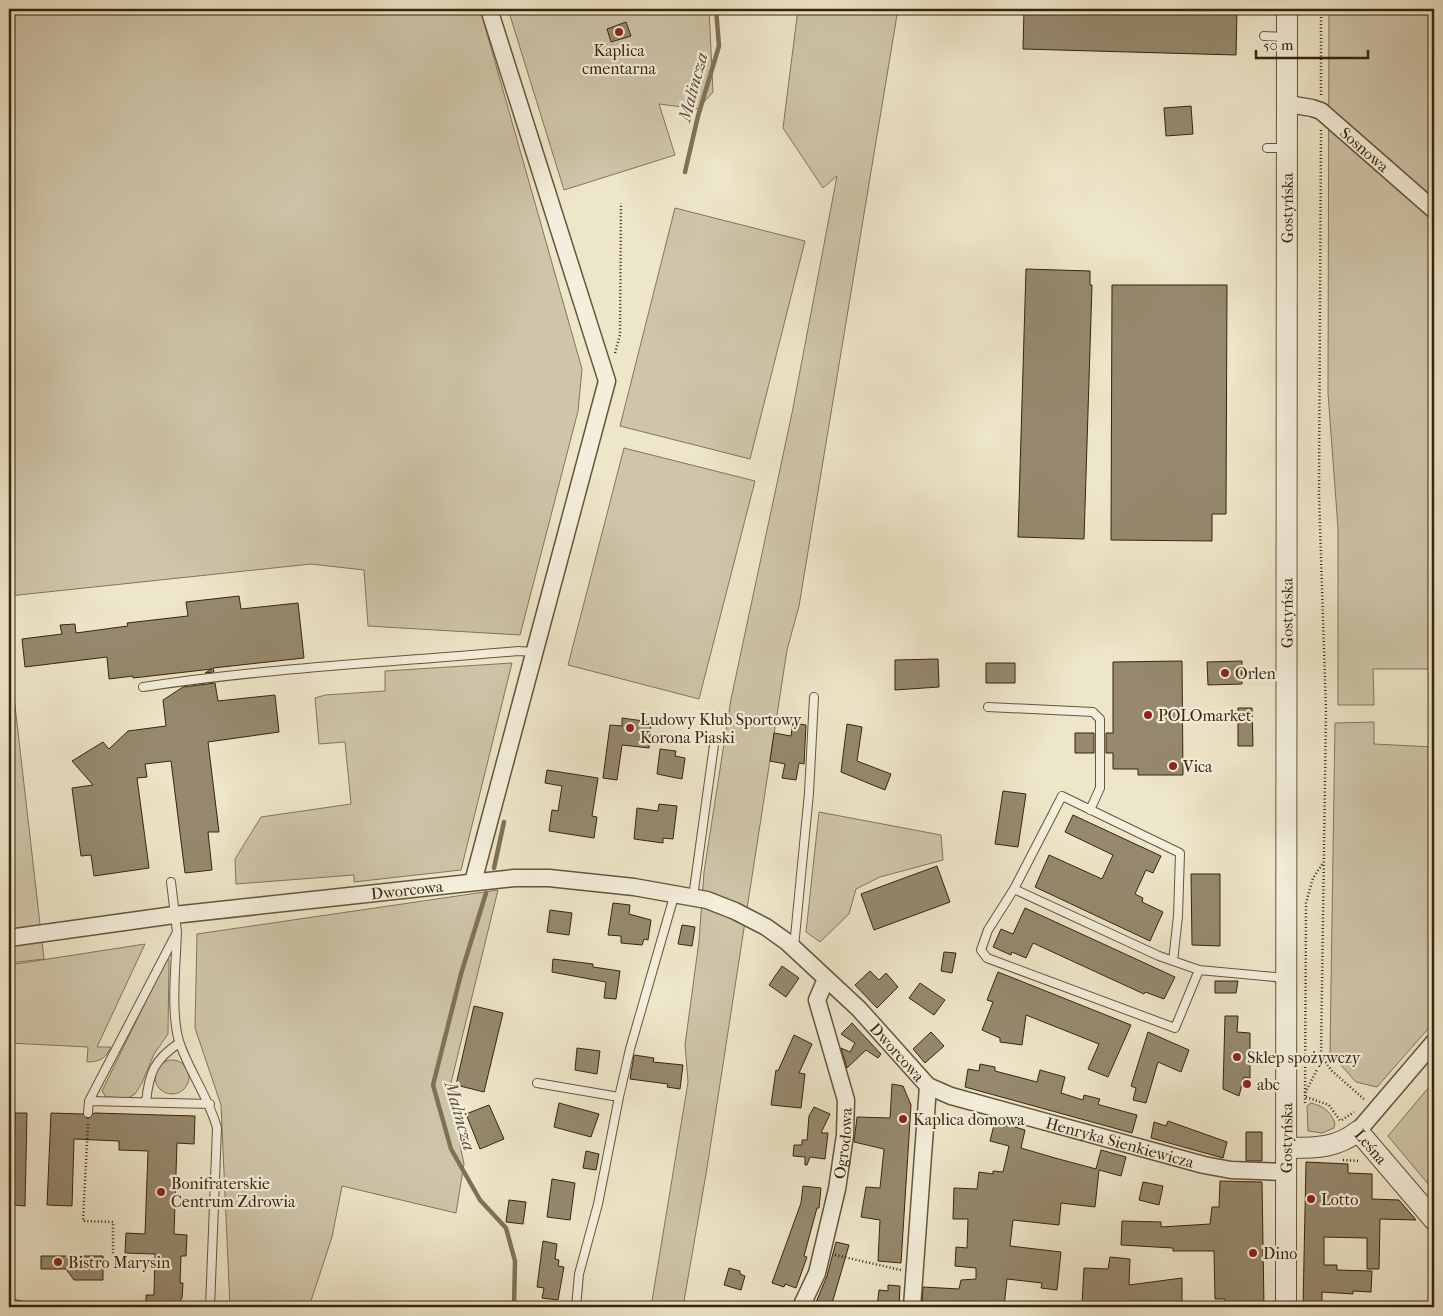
<svg xmlns="http://www.w3.org/2000/svg" width="1443" height="1316" viewBox="0 0 1443 1316" font-family="'IM FELL French Canon',serif">
<style>
.green{fill:#cfc5a9;stroke:#83755a}
.lines{fill:none;stroke-linecap:round;stroke-linejoin:round}
.stream{stroke:#807156;stroke-width:4.5}
.building{fill:#96896e;stroke:#37250b}
.service-casing{stroke:#65553a;stroke-width:10}
.minor-casing{stroke:#65553a;stroke-width:19}
.tertiary-casing{stroke:#65553a;stroke-width:22}
.path{stroke:#37250b;stroke-width:2.5;stroke-dasharray:1 2.5;stroke-linecap:butt}
.service{stroke:#f4efdc;stroke-width:8}
.minor{stroke:#f4efdc;stroke-width:16}
.tertiary{stroke:#f4efdc;stroke-width:20}
.poi-dot{fill:#8f2418;stroke:#f4efdc;stroke-width:2}
.labels{text-anchor:middle;stroke-width:4.5;stroke-linejoin:round;paint-order:stroke}
.poi-label{font-size:16px;fill:#37250b;stroke:#f4efdc;text-anchor:start}
.street-label{font-size:16px;fill:#37250b;stroke:#f4efdc}
.water-label{font-size:18px;font-style:italic;fill:#615137;stroke:#f4efdc}
</style>
<rect width="100%" height="100%" fill="#eee6c9"/>
<filter id="stains"><feTurbulence type="fractalNoise" baseFrequency=".004" numOctaves="4"/><feColorMatrix values="0 0 0 0 .2 0 0 0 0 .09 0 0 0 0 .02 0 0 0 .5 -.17"/></filter>
<radialGradient id="worn" r=".72"><stop offset=".6" stop-color="#630" stop-opacity="0"/><stop offset="1" stop-color="#630" stop-opacity=".3"/></radialGradient>
<path class="green" d="M9,9H480L582,369L578,411L520,635L368,626L364,570L311,564L9,596Z
M508,9H709L713,92L698,109L659,104L675,155L564,190Z
M798,9H898L799,606L787,650L707,1168L683,1307H651L688,1082L685,1045L699,941L704,872L731,699L792,413L837,176L823,188L783,128Z
M1329,9H1434V678L1431,669H1373L1374,705H1338V528L1328,393Z
M675,208L805,241L750,459L620,426Z
M624,448L755,481L699,699L568,665Z
M9,653L44,959L9,963Z
M512,663L461,870L354,882V875L236,884L235,859L261,817L351,804L345,742L319,744L315,698L325,695L385,691V671Z
M1374,722V744L1434,747V1022L1377,1087L1356,1082L1330,1053L1335,723Z
M819,812L941,835L943,860L880,877L856,889L849,914L820,942L806,932Z
M498,890L449,1091L464,1164L456,1213L342,1186L332,1237L309,1307H230L221,1105L195,1028L197,934Z
M145,944L97,1047H111C106,1058 100,1062 87,1062L88,1047L9,1043V965Z
M167,958L169,959L168,1034L154,1054L142,1083L135,1094L128,1098L106,1097L102,1091Z
M155 1077a17 17 0 1 1 34 0a17 17 0 1 1-34 0Z
M1434,1081V1191L1388,1136Z
M1311,1103C1325,1107 1329,1110 1335,1123L1334,1128L1322,1133L1308,1131L1307,1106Z"/>
<g class="lines">
<path class="stream" d="M685,172L698,116L719,46L716,9
M494,868L504,822
M486,893L461,974L433,1085L451,1149L480,1200L506,1228L515,1261L514,1307"/>
</g>
<path class="building" d="M1024,9H1237L1236,55L1023,49Z
M626,22L631,36L611,42L607,29Z
M1191,106L1193,134L1166,136L1164,108Z
M1026,269L1090,271V285H1092L1084,539L1018,537Z
M1112,285H1227L1226,514H1212V541L1111,540Z
M239,596L241,609L298,603L304,658L213,668L214,672L205,673L212,669L133,678V676L109,679L107,657L25,667L22,639L62,634L60,625L75,624L76,633L128,626L127,623L188,616L186,602Z
M938,659L939,687L895,690V660Z
M1182,661L1183,775H1138V769H1113V753H1106V733H1113V662Z
M1242,661V684L1208,685L1207,662Z
M986,663H1015V683H986Z
M215,683L218,701L275,695L279,732L208,742L219,832H208L212,870L185,873L171,761L145,764L147,777L137,778L149,868L94,876L91,855L81,856L72,788L93,785L72,761L103,742L109,749L128,731L166,726L163,700L183,687Z
M1238,708H1252L1253,746H1238Z
M622,718L651,722L649,748L622,745L617,780L603,778L610,725L622,726Z
M793,723L806,725L804,764L799,763L796,780L782,778L785,764L770,761L774,733L791,736Z
M847,724L862,727L857,761L891,774L885,790L841,772Z
M1075,733H1094V753H1075Z
M660,749L676,751L675,756L685,758L682,779L657,774Z
M547,770L598,778L592,816L597,817L594,838L549,831L552,810L558,811L562,786L545,783Z
M1003,791L1026,794L1018,847L995,844Z
M659,804L677,806L673,839L663,838V843L634,839L637,808L658,811Z
M1073,815L1161,856L1153,873L1146,870L1135,894L1143,898L1142,902L1163,912L1150,941L1035,887L1049,855L1102,879L1113,855L1065,832Z
M937,866L950,902L874,930L861,894Z
M1191,874H1220V946L1192,945Z
M613,903L630,905L629,914L651,920L648,940L644,939L642,945L621,943V936L608,935Z
M1025,908L1175,977L1164,999L1145,992L1144,994L1033,943L1026,958L1012,952L1011,955L993,947L1001,929L1013,934Z
M550,910L572,913L569,935L547,932Z
M682,925L695,927L692,946L678,944Z
M944,952L956,953L952,973L941,971Z
M553,959L593,964V967L620,971L616,999L604,998L606,982L552,972Z
M782,966L799,978L786,997L769,985Z
M870,971L879,980L886,973L898,987L877,1008L855,985Z
M998,972L1131,1025L1108,1077L1088,1069L1099,1044L1026,1015L1022,1045L1000,1042V1038L982,1030L993,1002L987,1000Z
M1215,981H1238L1236,993H1215Z
M920,983L945,1000L934,1015L909,998Z
M474,1006L503,1013L484,1092L456,1085Z
M1225,1016H1238L1237,1032L1250,1033V1078L1244,1077L1239,1096L1223,1089Z
M852,1023L881,1054L878,1058L866,1050L847,1068L841,1048L850,1052L855,1043L841,1034Z
M931,1032L944,1046L925,1063L913,1049Z
M1148,1032L1189,1050L1181,1072L1158,1062L1146,1103L1133,1100L1136,1088L1131,1086Z
M794,1035L812,1044L799,1073L805,1074L801,1108L771,1105L776,1070L778,1071Z
M577,1048L600,1051L597,1074L575,1070Z
M634,1055L654,1058L653,1062L683,1065L680,1089L667,1087L668,1084L630,1079Z
M980,1064L995,1067V1071L1037,1082L1040,1070L1065,1077L1061,1093L1083,1100L1084,1095L1100,1099L1098,1104L1100,1105L1137,1115L1132,1133L965,1087L968,1069L979,1071Z
M892,1084L903,1086L911,1105L901,1263L878,1261L880,1220L861,1217L866,1187L880,1188L884,1149L854,1142L857,1117L890,1118Z
M559,1103L599,1114L591,1137L554,1127Z
M489,1105L504,1139L480,1149L466,1114Z
M814,1107L830,1114L821,1133H828L825,1159L810,1157L807,1165H805V1157L793,1156L794,1145H802V1140H807L809,1116Z
M15,1113H27L25,1206L13,1205Z
M51,1113L83,1114L88,1119L94,1113L195,1116L194,1144L177,1143L174,1234L187,1235L186,1256H181L180,1283H183L182,1298L176,1307L146,1306V1295H154L155,1254L125,1253L126,1233L145,1234L148,1151L119,1150V1141L74,1139L72,1206L47,1205Z
M995,1121L1025,1130L1021,1148L1055,1158L1096,1169L1101,1150L1126,1157L1121,1176L1099,1170L1095,1207L1061,1203L1059,1225L1013,1220L1010,1246L1061,1252L1057,1290L1041,1288L1042,1283L1007,1279L1004,1307H922L923,1287L959,1289L961,1280L976,1279V1268L955,1266L956,1247L967,1248L968,1219H953L954,1188L977,1189L979,1172L993,1174V1171L1003,1172L1009,1146L990,1141Z
M1168,1121L1227,1142L1223,1158L1151,1138L1154,1122L1166,1126Z
M1246,1132H1262V1161H1246Z
M586,1151L599,1154L596,1170L583,1168Z
M1306,1162L1348,1164V1173L1372,1174V1199L1399,1200L1416,1220L1380,1219L1379,1269H1367V1238L1324,1237V1265H1337V1270L1372,1271L1371,1292L1353,1291V1294L1322,1292V1307H1303Z
M552,1179L575,1183L570,1220L547,1217Z
M1220,1181L1262,1182L1264,1307H1225V1299H1215L1214,1251H1173V1248L1121,1245L1122,1221L1161,1222V1227L1210,1224L1212,1207H1219Z
M1143,1182L1163,1186L1159,1205L1139,1200Z
M803,1186L821,1188L819,1208H817L804,1256L807,1257L796,1288L785,1284L784,1287L772,1283L801,1203Z
M509,1200L526,1202L523,1224L506,1222Z
M543,1241L557,1244L555,1259L559,1260L558,1266L564,1267L558,1300L542,1298L544,1288L537,1287Z
M836,1242L849,1245L831,1307H814L827,1276Z
M41,1256H103V1280H74L66,1269H41Z
M1110,1257L1130,1259L1129,1285L1182,1278V1307H1107V1304H1082L1084,1268L1108,1269Z
M729,1268L740,1271V1274L745,1276L741,1290L724,1285Z
M888,1285L900,1286L899,1307H877L879,1290L888,1291Z"/>
<g class="lines">
<g class="service-casing">
<path id="service" d="M1264,36L1285,37
M1267,148H1286
M143,687C267,668 394,662 518,651L534,652
M988,707L1093,712L1100,719V788L1090,810
M1014,889L1159,956L1199,970L1285,978
M693,897L714,745
M177,932C176,962 170,1017 180,1044C190,1073 209,1098 217,1128L210,1307
M794,947L809,793L814,697
M1173,961L1178,916L1180,853L1062,796L1014,889L988,930L981,950L987,958L1175,1028L1199,970
M537,1083L619,1097L630,1049L675,893
M89,1101L210,1104
M146,1102C149,1073 154,1060 179,1043
M88,1113L89,1101L177,932L171,882
M9,1303L28,1307
M576,1307L579,1274L598,1204L619,1097"/>
</g>
<g class="minor-casing">
<g id="minor">
<path id="s1" d="M1288,104L1312,108L1321,111L1434,210"/>
<path d="M473,882L607,381L489,9"/>
<path id="s2" d="M9,938L174,915L514,878H549L634,887L707,900L735,911L766,927L787,942L859,1009L928,1086L951,1096L1204,1165L1231,1170L1286,1172"/>
<path d="M1358,1131L1434,1042"/>
<path id="s3" d="M801,1307L817,1273L837,1189L845,1135L846,1100L817,1000L826,979"/>
<path d="M912,1307L928,1086"/>
</g>
</g>
<g class="tertiary-casing">
<g id="tertiary">
<path id="s4" d="M1286,1148C1313,1148 1336,1149 1358,1131L1434,1220"/>
<path id="s5" d="M1286,1307L1287,9"/>
</g>
</g>
<path class="path" d="M1321,95V9
M615,353L620,335L621,203
M1322,1056L1331,1070L1365,1100
M1305,1093L1321,1062V1055L1326,711L1319,495L1321,130
M1306,1097L1329,1105L1341,1122
M1305,1103L1306,903L1313,878L1323,863
M1342,1120L1354,1112
M88,1124L83,1221L113,1222V1257
M1343,1160L1360,1161
M835,1255L901,1270"/>
<use href="#service" class="service"/>
<use href="#minor" class="minor"/>
<use href="#tertiary" class="tertiary"/>
</g>
<g class="poi-dot">
<circle cx="619" cy="32" r="5"/>
<circle cx="1225" cy="673" r="5"/>
<circle cx="1148" cy="715" r="5"/>
<circle cx="630" cy="728" r="5"/>
<circle cx="1173" cy="766" r="5"/>
<circle cx="1237" cy="1057" r="5"/>
<circle cx="1247" cy="1084" r="5"/>
<circle cx="903" cy="1119" r="5"/>
<circle cx="161" cy="1192" r="5"/>
<circle cx="1311" cy="1199" r="5"/>
<circle cx="1253" cy="1253" r="5"/>
<circle cx="58" cy="1262" r="5"/>
</g>
<g class="labels">
<g class="poi-label">
<text x="619" y="56" text-anchor="middle">Kaplica<tspan x="619" dy="18">cmentarna</tspan></text>
<text x="1235" y="679">Orlen</text>
<text x="1158" y="721">POLOmarket</text>
<text x="640" y="725">Ludowy Klub Sportowy<tspan x="640" dy="18">Korona Piaski</tspan></text>
<text x="1183" y="772">Vica</text>
<text x="1247" y="1063">Sklep spożywczy</text>
<text x="1257" y="1090">abc</text>
<text x="913" y="1125">Kaplica domowa</text>
<text x="171" y="1189">Bonifraterskie<tspan x="171" dy="18">Centrum Zdrowia</tspan></text>
<text x="1321" y="1205">Lotto</text>
<text x="1263" y="1259">Dino</text>
<text x="68" y="1268">Bistro Marysin</text>
</g>
<g class="street-label">
<text dy="6" stroke="none"><textPath href="#s1" startOffset="92">Sosnowa</textPath></text>
<text dy="6" stroke="none"><textPath href="#s5" startOffset="1099">Gostyńska</textPath></text>
<text dy="6" stroke="none"><textPath href="#s5" startOffset="694">Gostyńska</textPath></text>
<text dy="6" stroke="none"><textPath href="#s2" startOffset="401">Dworcowa</textPath></text>
<text dy="6" stroke="none"><textPath href="#s2" startOffset="950">Dworcowa</textPath></text>
<text dy="6" stroke="none"><textPath href="#s5" startOffset="169">Gostyńska</textPath></text>
<text dy="6" stroke="none"><textPath href="#s2" startOffset="1196">Henryka Sienkiewicza</textPath></text>
<text dy="6" stroke="none"><textPath href="#s3" startOffset="170">Ogrodowa</textPath></text>
<text dy="6" stroke="none"><textPath href="#s4" startOffset="96">Leśna</textPath></text>
</g>
<g class="water-label">
<text transform="translate(693 87) rotate(-75)" y="6">Malincza</text>
<text transform="translate(460 1116) rotate(74)" y="6">Malincza</text>
</g>
</g>
<rect width="1443" height="1316" fill="none" stroke="#eee6c9" stroke-width="30"/>
<rect x="10" y="10" width="1423" height="1296" fill="none" stroke="#37250b" stroke-width="2.5"/>
<rect x="15" y="15" width="1413" height="1286" fill="none" stroke="#37250b"/>
<path d="M1256 50v8h112v-8" fill="none" stroke="#37250b" stroke-width="2.5"/>
<text x="1263" y="50" font-size="15" fill="#37250b" stroke="#f4efdc" stroke-width="4" paint-order="stroke">50 m</text>
<rect width="100%" height="100%" filter="url(#stains)"/>
<rect width="100%" height="100%" fill="url(#worn)"/>
</svg>
